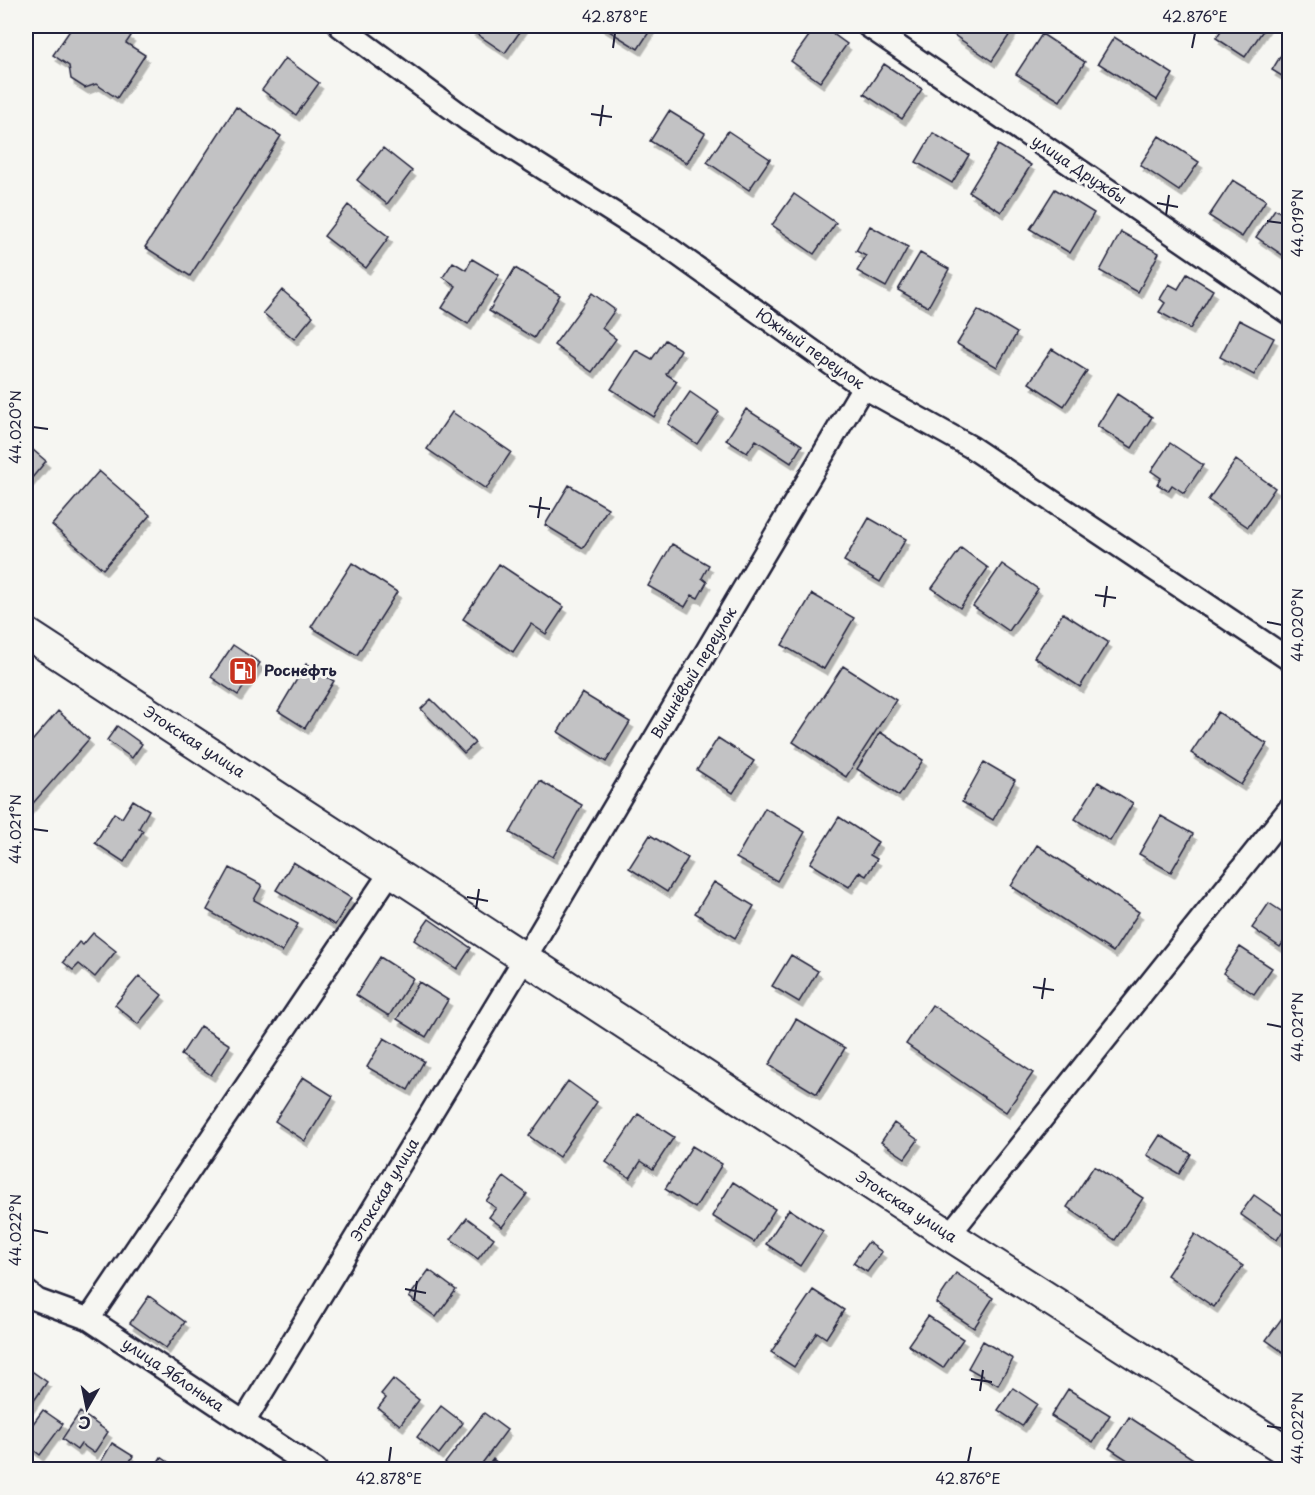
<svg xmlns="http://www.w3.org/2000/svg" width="1315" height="1495" viewBox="0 0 1315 1495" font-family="'Playpen Sans',sans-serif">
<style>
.building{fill:#c2c2c4;stroke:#22223b;stroke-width:1.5;filter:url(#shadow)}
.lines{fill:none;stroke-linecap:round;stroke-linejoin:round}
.minor-casing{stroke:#22223b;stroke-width:26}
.secondary-casing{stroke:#22223b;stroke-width:34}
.minor{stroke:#f6f6f2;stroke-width:21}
.secondary{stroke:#f6f6f2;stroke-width:30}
.ticks{fill:none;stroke:#22223b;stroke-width:2}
.labels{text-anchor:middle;stroke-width:6;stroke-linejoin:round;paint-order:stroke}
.street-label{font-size:15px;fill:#22223b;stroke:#f6f6f2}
.poi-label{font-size:15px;font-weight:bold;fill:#22223b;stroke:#f6f6f2;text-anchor:start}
.neatline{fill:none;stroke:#22223b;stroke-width:2}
.ticks-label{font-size:15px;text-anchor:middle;fill:#22223b}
</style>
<defs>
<filter id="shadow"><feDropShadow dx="3.5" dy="6" stdDeviation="0" flood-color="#0004"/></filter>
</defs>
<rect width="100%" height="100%" fill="#f6f6f2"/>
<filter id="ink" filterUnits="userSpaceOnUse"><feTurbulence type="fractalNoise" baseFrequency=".0167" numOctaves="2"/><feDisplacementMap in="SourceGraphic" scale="12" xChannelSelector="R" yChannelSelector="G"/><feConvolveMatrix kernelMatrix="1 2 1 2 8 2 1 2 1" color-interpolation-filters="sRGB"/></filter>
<g filter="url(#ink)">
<path class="building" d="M73,26H116L131,36L126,43L145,55L117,98L96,84L85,88L71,79L69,66L53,55Z
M474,26H524L505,53L471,30Z
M601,26H653L638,49Z
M816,26H822L847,44L820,82L791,61Z
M960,26H1004L1012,31L992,61L954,35Z
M1224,26H1266L1245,57L1216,38Z
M1042,34L1085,62L1060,101L1016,74Z
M1114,37L1173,74L1157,100L1098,63Z
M1289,42H1290V81L1272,70Z
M285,58L319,83L296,115L262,90Z
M884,64L922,89L902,119L864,94Z
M236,107L281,136L190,276L145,247Z
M669,111L705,133L687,163L650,141Z
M728,131L770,159L749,190L707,162Z
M933,133L969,155L952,183L916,162Z
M1159,136L1199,162L1179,191L1140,165Z
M998,145L1031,165L1001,212L969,192Z
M383,148L412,171L387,204L357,180Z
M1233,180L1266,200L1242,237L1209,216Z
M1055,189L1094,213L1070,253L1030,229Z
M794,194L836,223L814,254L772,225Z
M348,205L389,237L366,268L324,236Z
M1275,209L1290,219V260L1256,237Z
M870,226L908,247L886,287L857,271L866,256L856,251Z
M1121,232L1159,253L1138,292L1100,271Z
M920,253L949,269L928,307L898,290Z
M472,259L499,275L468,324L442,308L456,286L443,277L453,262L466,270Z
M515,268L560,295L534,338L489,311Z
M1187,274L1213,290L1190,329L1159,312L1165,303L1160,299L1169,284L1178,289Z
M282,290L313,316L294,339L263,313Z
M592,293L615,310L602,328L616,339L592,372L554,345Z
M978,310L1017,333L997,367L957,344Z
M1239,320L1274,338L1254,375L1220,357Z
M665,340L681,350L666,374L677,381L654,417L611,389L636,350L652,359Z
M1052,349L1087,371L1064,406L1029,383Z
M690,392L719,412L697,444L668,424Z
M1117,394L1152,417L1132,448L1097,426Z
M746,409L802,445L791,463L756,440L747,453L726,440Z
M452,412L511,452L486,489L427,449Z
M1170,443L1203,465L1184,493L1172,485L1168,491L1157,484L1161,478L1151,471Z
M26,444L46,461L26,485Z
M1236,460L1275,488L1248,527L1208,500Z
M99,471L150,515L103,569L52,525Z
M569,485L608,508L583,548L545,525Z
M869,518L906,539L880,582L844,561Z
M672,544L709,565L702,578L707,582L698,598L692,595L685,607L648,586Z
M961,548L988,568L960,608L932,588Z
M352,563L397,592L357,655L311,627Z
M499,564L564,607L546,634L531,624L513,652L463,619Z
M1002,564L1038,589L1009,631L973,606Z
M812,594L854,618L824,669L782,645Z
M1063,613L1108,642L1080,687L1034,657Z
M233,645L260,663L238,695L211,677Z
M306,664L334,681L305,728L278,711Z
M843,666L896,700L846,777L793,742Z
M582,693L630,722L606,762L558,732Z
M431,699L475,743L464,753L421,709Z
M58,711L89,739L28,809L26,807V748Z
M1218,712L1267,744L1241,785L1191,753Z
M117,726L142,744L132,758L107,740Z
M880,732L923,760L899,796L857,769Z
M718,738L754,761L733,793L697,770Z
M984,762L1015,780L993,820L962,802Z
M540,781L582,805L553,857L510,833Z
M1098,782L1133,803L1110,841L1075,819Z
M133,800L149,810L139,828L143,831L124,862L95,843L114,813L122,818Z
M765,808L805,832L777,881L736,858Z
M1161,816L1193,834L1171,872L1139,854Z
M839,817L878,842L870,855L877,859L866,876L859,872L849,887L810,863Z
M650,835L688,858L667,892L629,868Z
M1037,845L1139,912L1113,952L1011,886Z
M293,862L351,898L335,925L276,890Z
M230,868L262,885L254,900L298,924L282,952L207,910Z
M714,882L754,906L735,938L695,913Z
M1269,903L1290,917V933L1280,947L1252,928Z
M429,919L471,948L457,969L414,940Z
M93,933L116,951L95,977L79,964L73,970L63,962L79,942L83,945Z
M1240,947L1272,968L1254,994L1223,973Z
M791,955L818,971L799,1002L772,986Z
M380,957L413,978L389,1016L356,995Z
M139,976L162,995L138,1024L115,1005Z
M419,982L448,1000L426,1037L397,1019Z
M932,1005L1033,1073L1006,1112L906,1044Z
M796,1019L845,1048L817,1094L769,1065Z
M200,1026L230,1045L211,1075L181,1055Z
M384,1038L424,1061L408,1090L367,1067Z
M303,1077L333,1096L305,1141L275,1121Z
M568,1081L597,1102L559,1157L529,1136Z
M638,1114L674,1137L653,1169L641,1161L630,1178L606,1162Z
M894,1123L918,1140L905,1158L881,1142Z
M1160,1135L1191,1154L1179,1174L1147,1155Z
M692,1146L722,1164L695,1208L665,1189Z
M1094,1166L1143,1198L1115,1240L1067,1207Z
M504,1177L527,1194L502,1227L489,1217L496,1208L486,1201Z
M733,1182L775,1209L754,1242L712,1216Z
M1254,1195L1290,1220L1277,1240L1240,1214Z
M789,1209L823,1231L800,1266L766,1244Z
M467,1218L494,1238L478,1259L451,1239Z
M1195,1234L1243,1266L1214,1307L1167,1275Z
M868,1242L882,1252L867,1272L853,1263Z
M429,1270L456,1290L436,1317L409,1297Z
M956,1273L993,1298L974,1328L936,1303Z
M813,1290L844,1310L826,1338L817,1332L794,1367L771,1352Z
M149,1296L185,1322L166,1348L130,1323Z
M1290,1307V1357L1266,1340Z
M928,1316L963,1339L943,1368L908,1345Z
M983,1341L1013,1359L998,1385L968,1368Z
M26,1367L47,1382L29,1408L26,1405Z
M393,1379L419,1400L400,1425L378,1408L386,1398L381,1394Z
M1013,1388L1037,1404L1022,1426L998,1410Z
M1068,1389L1110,1415L1093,1442L1051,1416Z
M441,1406L463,1423L439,1454L417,1437Z
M43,1410L63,1424L40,1455L26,1444V1433Z
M80,1412L108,1432L94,1453L81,1444L77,1450L62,1439Z
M484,1413L507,1430L477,1470H454L445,1463Z
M1129,1417L1201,1464L1197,1470H1143L1109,1448Z
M112,1443L133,1456L125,1470H96Z
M161,1457L180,1470H153Z
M493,1459L506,1470H485Z"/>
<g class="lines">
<g class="minor-casing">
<path id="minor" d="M340,26L469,121L669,248L863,387L971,447L1290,660
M868,26L1290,314
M949,1235L1290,808
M26,1291L37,1300L89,1319L316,1470
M89,1319L392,870
M244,1422L525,958L863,387"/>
</g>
<g class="secondary-casing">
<path id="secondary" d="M26,633L949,1235L1290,1453"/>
</g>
<use href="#minor" class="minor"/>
<use href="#secondary" class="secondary"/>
</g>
</g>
<path class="ticks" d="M613,48L615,33M1192,48L1195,33M591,114L612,117M600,126L603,105M1157,203L1178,207M1166,215L1169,195M1267,221L1282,223M33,427L48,429M529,506L550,509M538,518L541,497M1095,595L1116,598M1104,607L1107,586M1267,622L1282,625M33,829L48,831M467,897L488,901M476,909L479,889M1033,987L1054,990M1042,999L1045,978M1267,1024L1282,1027M33,1230L48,1233M405,1289L426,1293M414,1301L417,1281M971,1379L992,1382M980,1391L983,1370M1267,1426L1282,1428M389,1462L391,1447M968,1462L971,1447"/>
<defs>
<g id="fuel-square" transform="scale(1.5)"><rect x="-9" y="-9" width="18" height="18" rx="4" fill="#c8321e" stroke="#f6f6f2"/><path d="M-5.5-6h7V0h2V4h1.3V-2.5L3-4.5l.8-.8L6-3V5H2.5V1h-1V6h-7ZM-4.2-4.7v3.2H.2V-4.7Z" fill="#fff"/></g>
</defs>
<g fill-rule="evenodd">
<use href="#fuel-square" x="243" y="671"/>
</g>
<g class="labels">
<g class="street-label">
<text transform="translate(1079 170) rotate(34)" y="5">улица Дружбы</text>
<text transform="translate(810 349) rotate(35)" y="5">Южный переулок</text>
<text transform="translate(694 673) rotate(-59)" y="5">Вишнёвый переулок</text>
<text transform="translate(194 742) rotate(33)" y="5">Этокская улица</text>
<text transform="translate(385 1190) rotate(-59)" y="5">Этокская улица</text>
<text transform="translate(906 1207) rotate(33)" y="5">Этокская улица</text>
<text transform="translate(173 1375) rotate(34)" y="5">улица Яблонька</text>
</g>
<g class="poi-label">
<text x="264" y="676">Роснефть</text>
</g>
</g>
<rect width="1315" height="1495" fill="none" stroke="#f6f6f2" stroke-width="66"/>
<g transform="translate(87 1408) rotate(189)" stroke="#f6f6f2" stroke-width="4.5" paint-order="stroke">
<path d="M0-4.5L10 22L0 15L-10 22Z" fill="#22223b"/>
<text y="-9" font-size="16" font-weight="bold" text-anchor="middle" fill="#22223b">С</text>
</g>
<rect x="33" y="33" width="1249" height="1429" class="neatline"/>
<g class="ticks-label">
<text x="615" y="22">42.878°E</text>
<text x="1195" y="22">42.876°E</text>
<text transform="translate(1298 223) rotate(-90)" y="5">44.019°N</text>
<text transform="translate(16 427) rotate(-90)" y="5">44.020°N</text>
<text transform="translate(1298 625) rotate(-90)" y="5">44.020°N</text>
<text transform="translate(16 829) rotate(-90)" y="5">44.021°N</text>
<text transform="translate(1298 1027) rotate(-90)" y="5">44.021°N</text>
<text transform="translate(16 1230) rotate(-90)" y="5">44.022°N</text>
<text transform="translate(1298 1428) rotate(-90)" y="5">44.022°N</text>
<text x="389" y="1484">42.878°E</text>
<text x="968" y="1484">42.876°E</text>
</g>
</svg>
